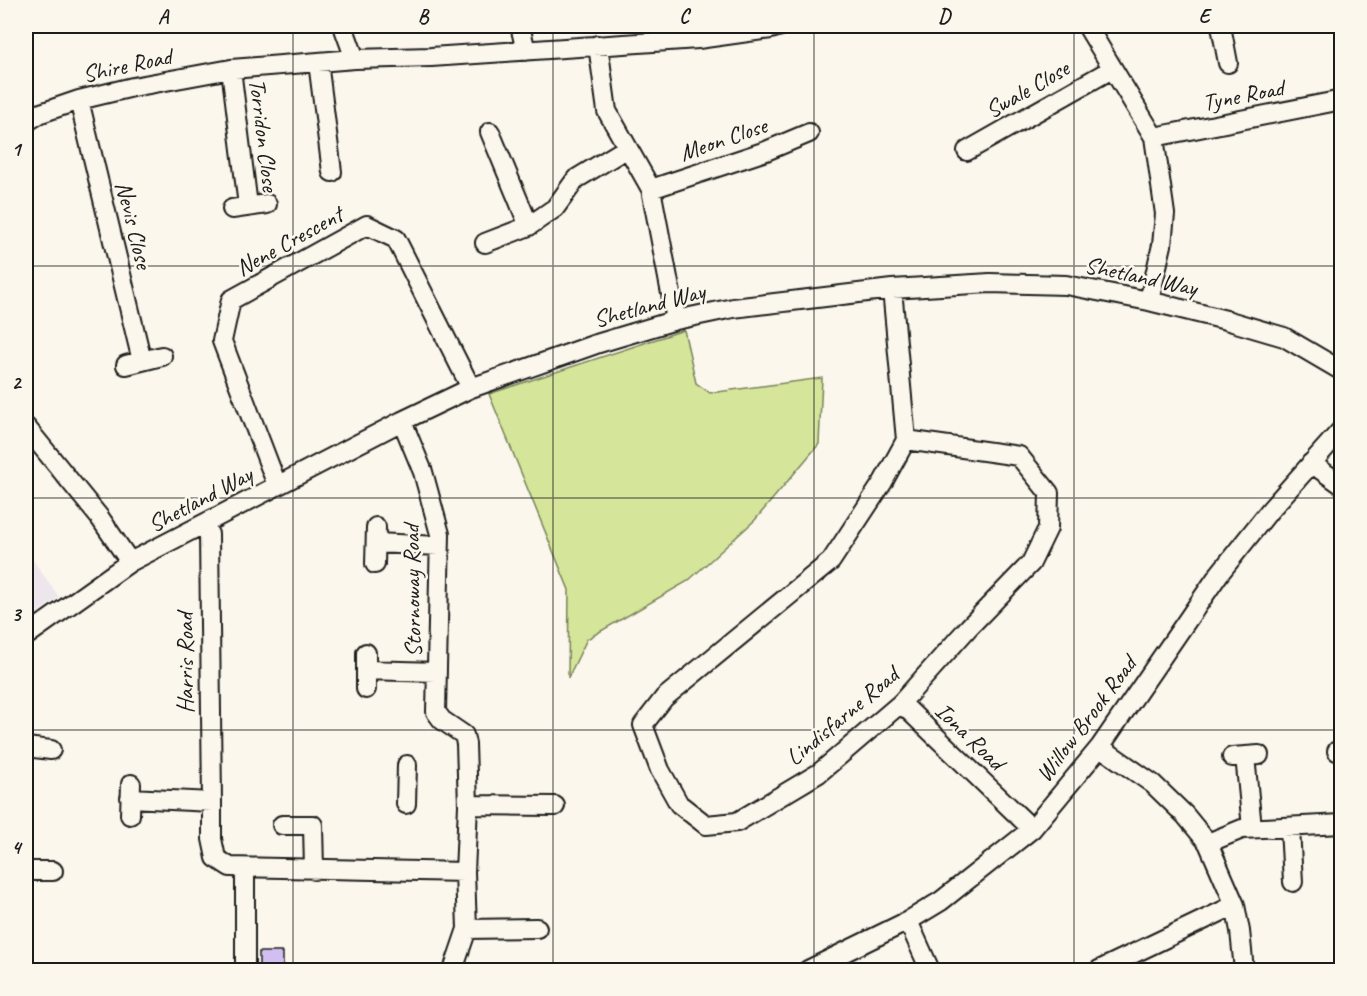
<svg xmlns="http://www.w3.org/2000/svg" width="1367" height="996" viewBox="0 0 1367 996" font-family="Caveat,sans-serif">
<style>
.built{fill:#eee6ed}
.green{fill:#d5e69a;stroke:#78815b;stroke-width:1.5}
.building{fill:#d0bff0;stroke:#1c1c1c;stroke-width:1.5}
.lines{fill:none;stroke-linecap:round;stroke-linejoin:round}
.minor-casing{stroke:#1c1c1c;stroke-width:22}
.minor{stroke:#fbf7ec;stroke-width:18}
.grid{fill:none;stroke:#1c1c1c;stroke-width:1.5;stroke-opacity:0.55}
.labels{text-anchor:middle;stroke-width:5;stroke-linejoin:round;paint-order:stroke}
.street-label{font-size:24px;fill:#1c1c1c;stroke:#fbf7ec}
.neatline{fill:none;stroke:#1c1c1c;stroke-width:2}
.grid-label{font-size:20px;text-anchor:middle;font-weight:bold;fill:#1c1c1c}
</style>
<rect width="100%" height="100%" fill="#fbf7ec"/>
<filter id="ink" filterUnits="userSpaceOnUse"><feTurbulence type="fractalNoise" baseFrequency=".0167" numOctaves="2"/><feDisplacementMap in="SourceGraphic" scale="12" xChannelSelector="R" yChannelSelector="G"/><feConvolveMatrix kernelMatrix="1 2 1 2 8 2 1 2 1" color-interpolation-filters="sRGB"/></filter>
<g filter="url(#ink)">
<path class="built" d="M26,550L59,597L26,621Z"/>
<path class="green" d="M684,330L696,383L710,393L822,378L819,444L755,520L688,581L587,639L568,678L569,590L489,394Z"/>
<path class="building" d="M259,952H283V970H259Z"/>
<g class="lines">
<g class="minor-casing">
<path id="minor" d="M343,26L355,59
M520,26L526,51
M1087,26L1154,137L1165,214L1162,245L1149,301
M1221,26L1228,63
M598,45L607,111L651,189L676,320
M318,62L332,172
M231,69L248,206
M79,100L142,361
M26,122L41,113L79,100L133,87L231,69L355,59L431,57L698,39L771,29L781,26
M490,132L529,226
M1154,137L1342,100
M967,151L1112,69
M651,189L766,151L809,133
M232,209L267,204
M485,243L529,226L555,208L576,179L627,148
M892,289L906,440L1019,456L1049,493L1048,528L1031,563L969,627L901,703L819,773L737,822L706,825L679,804L660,770L643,725L664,698L831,561L883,482L906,440
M126,365L162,356
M402,421L423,472L440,534L436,712L442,720L464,735L466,744L468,805
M26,427L100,518L130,562
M1311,463L1342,485
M277,485L222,341L231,300L367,225L396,239L471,388
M376,543L439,546
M375,564L376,527
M26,636L130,562L402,421L471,388L596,344L676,320L733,308L892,289L990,283L1066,285L1149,301L1226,320L1284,337L1342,371
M366,653V689
M366,670L437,672
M901,703L1032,829
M26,747L51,750
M1100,747L1153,784L1185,815L1208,843L1235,905L1240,931L1244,970
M1337,751L1342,750
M1245,756L1252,828
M1232,757L1259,755
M130,798L212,802L209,534L203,525
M212,802V839L216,858L230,867L465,872
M406,804L407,765
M130,815L131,784
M282,825H313L314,870
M1290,828L1293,882
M1208,843L1242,829L1342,824
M26,871H53
M908,921L930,970
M467,929L537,928
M245,970V868
M453,970L467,929L465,872L468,805L555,806
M808,970L908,921L941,901L1032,829L1100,747L1219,574L1270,510L1342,429
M1099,970L1235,905"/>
</g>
<use href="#minor" class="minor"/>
</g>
</g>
<path class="grid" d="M293,26V970M553,26V970M814,26V970M1074,26V970M26,266H1342M26,498H1342M26,730H1342"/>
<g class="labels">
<g class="street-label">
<text transform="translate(127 65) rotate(-12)" y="8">Shire Road</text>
<text transform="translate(1027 89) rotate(-30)" y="8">Swale Close</text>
<text transform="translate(1243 95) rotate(-11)" y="8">Tyne Road</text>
<text transform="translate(264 135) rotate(83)" y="8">Torridon Close</text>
<text transform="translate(723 139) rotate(-19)" y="8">Meon Close</text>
<text transform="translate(134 225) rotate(76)" y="8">Nevis Close</text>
<text transform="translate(289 241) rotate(-29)" y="8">Nene Crescent</text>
<text transform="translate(1141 276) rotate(12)" y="8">Shetland Way</text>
<text transform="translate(649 305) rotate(-15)" y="8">Shetland Way</text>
<text transform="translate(200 499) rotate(-28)" y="8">Shetland Way</text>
<text transform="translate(412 591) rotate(-91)" y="8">Stornoway Road</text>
<text transform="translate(185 663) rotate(-90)" y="8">Harris Road</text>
<text transform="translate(842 716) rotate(-40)" y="8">Lindisfarne Road</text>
<text transform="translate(1086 719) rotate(-53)" y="8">Willow Brook Road</text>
<text transform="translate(970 736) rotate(44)" y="8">Iona Road</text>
</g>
</g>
<rect width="1367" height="996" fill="none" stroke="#fbf7ec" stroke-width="66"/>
<rect x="33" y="33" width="1301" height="930" class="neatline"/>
<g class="grid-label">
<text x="163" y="23">A</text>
<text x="423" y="23">B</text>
<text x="684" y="23">C</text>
<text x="944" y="23">D</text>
<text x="1204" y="23">E</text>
<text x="16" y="156">1</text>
<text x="16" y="389">2</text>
<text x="16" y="621">3</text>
<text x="16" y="854">4</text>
</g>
</svg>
